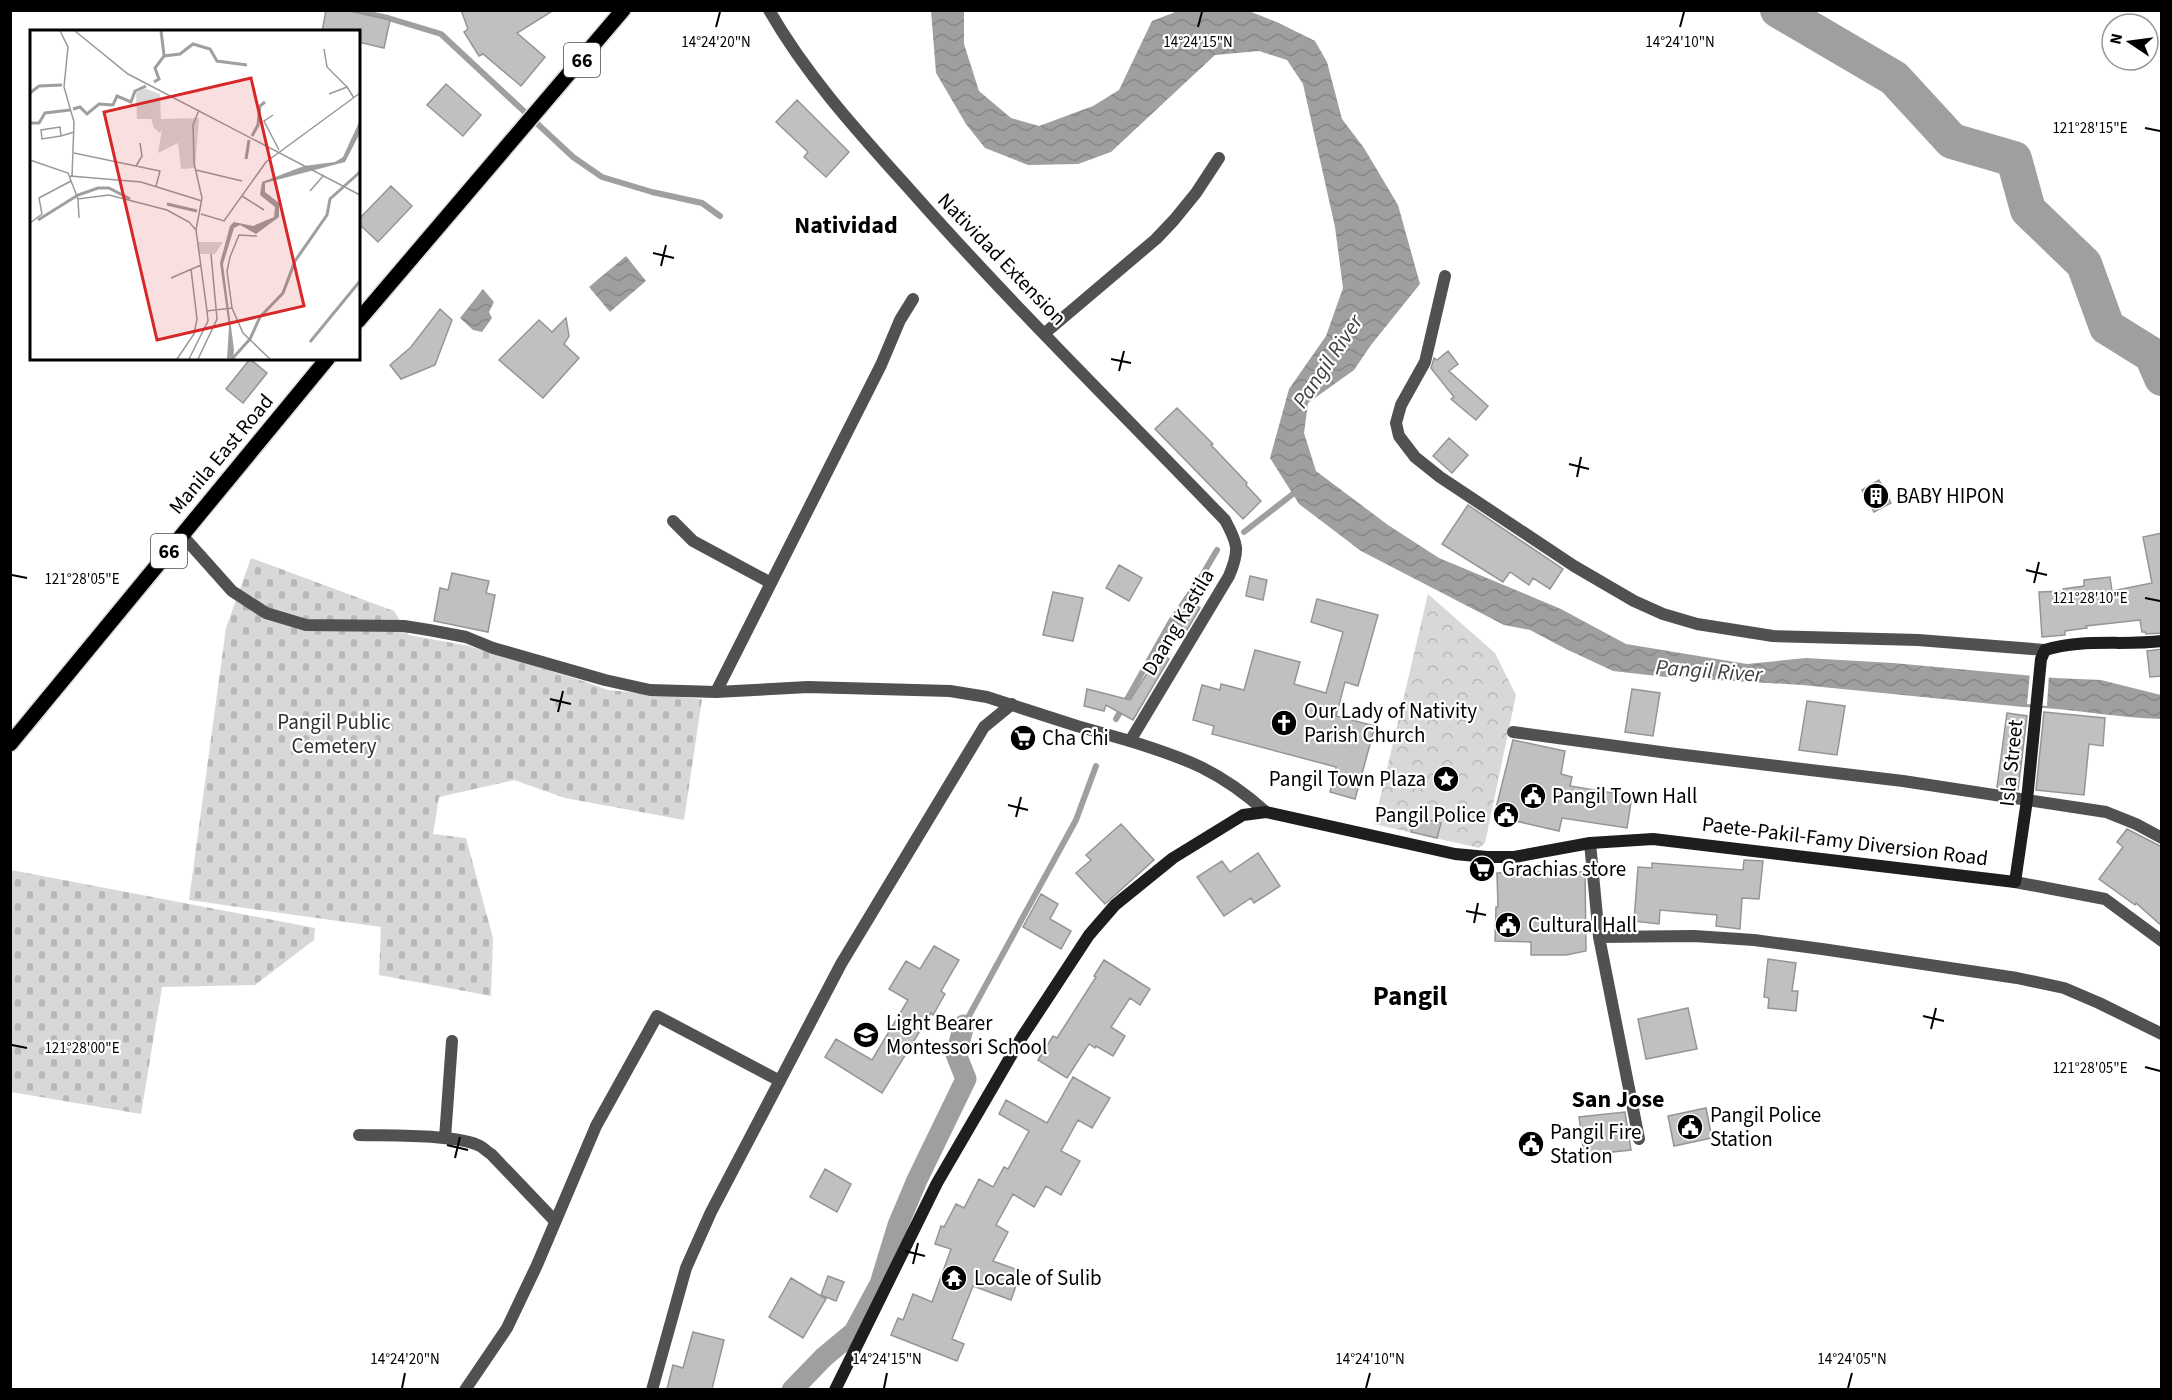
<svg xmlns="http://www.w3.org/2000/svg" width="2172" height="1400" viewBox="0 0 2172 1400" font-family="'Source Sans 3',sans-serif">
<style>
.forest{fill:url(#forest-crowns)}
.cemetery{fill:url(#cemetery-stones)}
.water{fill:url(#water-waves)}
.pier{fill:#fff}
.lines{fill:none;stroke-linecap:round;stroke-linejoin:round}
.stream{stroke:#9f9f9f;stroke-width:6}
.canal{stroke:#9f9f9f;stroke-width:21}
.river{stroke:#9f9f9f;stroke-width:36}
.building{fill:#c0c0c0;stroke:#959595;stroke-width:1.5}
.primary-casing{stroke:#dbdbdb;stroke-width:18}
.minor{stroke:#515151;stroke-width:12}
.tertiary{stroke:#515151;stroke-width:12}
.secondary{stroke:#1e1e1e;stroke-width:12}
.primary{stroke:#000;stroke-width:15}
.ticks{fill:none;stroke:#000;stroke-width:2}
.labels{text-anchor:middle;stroke-width:4.5;stroke-linejoin:round;paint-order:stroke}
.shield{fill:#fff;stroke:#4c4c4c;stroke-width:1.5}
.shield-label{font-size:20px;font-weight:bold;fill:#000}
.street-label{font-size:21px;fill:#000;stroke:#fff}
.poi-label{font-size:21px;fill:#000;stroke:#fff;text-anchor:start}
.park-label{font-size:21px;fill:#2f2f2f;stroke:#fff}
.water-label{font-size:22px;font-style:italic;fill:#404040;stroke:#fff}
.quarter-label{font-size:24px;font-weight:bold;fill:#000;stroke:#fff}
.district-label{font-size:27px;font-weight:bold;fill:#000;stroke:#fff}
.inset-river{fill:none;stroke:#9f9f9f;stroke-width:3}
.inset-road{fill:none;stroke:#999;stroke-width:1.5}
.view{fill:#d62828;fill-opacity:0.15;stroke:#d62828;stroke-width:3}
.inset-edge{fill:none;stroke:#000;stroke-width:3}
.ticks-label{font-size:15px;text-anchor:middle;fill:#000;stroke:#fff;stroke-width:4.5;stroke-linejoin:round;paint-order:stroke}
</style>
<defs>
<pattern id="forest-crowns" width="20" height="18" patternUnits="userSpaceOnUse" patternTransform="scale(1.5)"><rect width="20" height="18" fill="#d8d8d8"/><path d="M2 6a3 3 0 1 1 6 0M12 15a3 3 0 1 1 6 0" fill="none" stroke="#b8b8b8"/></pattern>
<pattern id="cemetery-stones" width="16" height="16" patternUnits="userSpaceOnUse" patternTransform="scale(1.5)"><rect width="16" height="16" fill="#d8d8d8"/><path d="M2 7V4a2 2 0 0 1 4 0v3zM10 15v-3a2 2 0 0 1 4 0v3z" fill="#b8b8b8"/></pattern>
<pattern id="water-waves" width="16" height="10" patternUnits="userSpaceOnUse" patternTransform="scale(1.5)"><rect width="16" height="10" fill="#9f9f9f"/><path d="M0 5q4-4 8 0t8 0" fill="none" stroke="#878787"/></pattern>
</defs>
<rect width="100%" height="100%" fill="#fff"/>
<path class="forest" d="M1428,594L1495,653L1516,695L1485,843L1479,848L1374,824Z"/>
<path class="cemetery" d="M251,558L394,611L409,635L469,646L583,681L608,690L702,699L684,820L565,798L514,780L439,797L433,834L466,838L493,938L491,996L379,975L381,927L189,900L226,628Z
M11,870L315,928L314,940L255,985L162,987L141,1114L11,1092Z"/>
<path class="water" d="M1239,10L1249,11L1279,23L1315,41L1327,62L1342,119L1364,148L1398,205L1420,284L1371,345L1354,370L1308,403L1304,433L1316,471L1388,525L1439,558L1561,609L1626,644L1747,664L1806,658L1893,663L2056,678L2101,680L2161,695V719C2115,718 2070,708 2023,707L1802,685L1666,677L1613,671L1566,649L1530,630L1504,625L1361,551L1299,504L1270,458L1289,389L1326,336L1343,288L1335,227L1303,84L1287,60L1259,51L1215,55L1111,152L1078,164L1028,165L985,148L966,124L936,73L931,11H964V44L979,91L1011,118L1039,126L1093,106L1119,90L1152,21L1178,11Z
M626,256L646,281L610,312L589,287Z
M483,289L494,302L489,312L492,318L482,332L473,330L460,318Z"/>
<path class="pier" d="M2030,673L2049,674L2047,706L2027,704Z"/>
<g class="lines">
<path class="stream" d="M350,10L388,18L441,34L573,157L602,177L652,192L702,203L720,216
M1244,532L1298,490
M1116,719L1170,623L1200,579L1217,550
M964,1025L1076,820L1096,766"/>
<path class="canal" d="M792,1390L824,1357L854,1332L880,1284L898,1225L917,1180L966,1079L956,1054L964,1025"/>
<path class="river" d="M1778,10L1894,78L1952,141L2014,159L2028,210L2084,264L2107,327L2152,355L2162,378"/>
</g>
<path class="building" d="M326,10H345L390,20L384,48L358,42V32H322Z
M461,10H554L517,33L545,57L521,86L483,54L479,56L464,32L468,29Z
M446,84L481,115L463,136L427,105Z
M797,100L849,152L826,177L804,157L808,152L776,122Z
M391,186L412,206L378,242L358,223V220Z
M440,309L452,320L435,365L401,379L390,365L411,347Z
M566,318L569,336L564,344L579,358L543,398L499,360L539,320L552,332Z
M1448,351L1458,364L1449,371L1488,406L1476,420L1451,399L1454,397L1431,368L1434,358L1437,360Z
M250,359L267,373L243,403L226,389Z
M1177,408L1213,444L1211,445L1247,483L1246,485L1261,501L1243,519L1155,429Z
M1449,438L1468,455L1452,473L1433,456Z
M1879,480L1891,503L1874,512L1862,490Z
M1468,505L1563,569L1550,589L1533,578L1529,585L1510,572L1503,582L1442,544Z
M2162,533V633L2146,634L2145,632H2142L2140,620L2086,626L2087,628L2065,631V635L2042,637L2039,592L2063,591V589L2084,586V580L2110,577L2112,591L2152,583L2143,537Z
M1119,565L1142,578L1129,601L1106,588Z
M452,573L489,581L486,593L495,595L488,632L434,621L440,588L448,590Z
M1250,576L1267,580L1263,600L1246,596Z
M1053,592L1083,598L1073,641L1043,635Z
M1317,599L1378,615L1358,686L1345,682L1336,716L1375,726L1355,799L1330,792L1336,767L1212,734L1214,726L1193,720L1202,685L1220,690L1221,684L1244,690L1255,650L1300,662L1294,684L1326,693L1343,632L1311,622Z
M1188,600L1200,608L1187,630L1173,620Z
M2162,649V676L2150,677L2147,651Z
M1160,653L1169,659L1133,720L1106,705L1104,711L1084,706L1087,689L1130,700Z
M1632,689L1660,693L1653,736L1625,732Z
M1807,701L1845,706L1837,755L1799,750Z
M2044,712L2105,718L2103,746L2089,744L2084,795L2036,790Z
M2007,713L2027,716L2018,790L1997,787Z
M1513,740L1565,751L1561,774L1572,777L1570,786L1632,796L1627,828L1562,818L1559,831L1494,816Z
M1415,817L1441,823L1437,838L1411,832Z
M1121,824L1154,860L1105,904L1076,873L1091,860L1086,855Z
M2127,829L2162,847V926L2136,903L2135,905L2099,879L2123,847L2117,842Z
M1258,853L1280,886L1254,903L1251,898L1224,916L1197,877L1222,861L1230,872Z
M1744,860L1763,861L1759,899L1742,898L1740,929L1716,926L1717,915L1660,910L1659,924L1634,921L1638,867L1652,868V863L1743,870Z
M1531,872H1585L1586,951L1566,955H1531V942L1495,941L1496,907H1498L1497,873Z
M1041,894L1058,904L1050,919L1071,931L1061,949L1023,927Z
M934,946L959,960L941,991L945,994L933,1015L931,1013L882,1093L825,1057L836,1039L872,1060L908,1000L889,989L906,961L920,969Z
M1768,959L1796,963L1792,991H1798L1796,1011L1768,1008L1769,998L1764,997Z
M1104,960L1150,989L1140,1005L1130,998L1111,1027L1125,1036L1113,1056L1096,1046L1095,1048L1089,1044L1067,1078L1038,1060L1053,1036L1057,1038L1096,977L1094,976Z
M1688,1008L1697,1049L1646,1059L1638,1019Z
M1073,1077L1110,1098L1092,1128L1078,1120L1061,1151L1080,1161L1061,1195L1046,1186L1034,1207L1013,1194L996,1225L1008,1232L993,1261L1021,1271L1011,1300L973,1286L952,1339L964,1344L957,1361L891,1335L898,1318L903,1320L913,1294L932,1302L951,1249L935,1244L941,1226L944,1227L956,1204L964,1208L979,1179L993,1187L1004,1167L1008,1169L1029,1131L999,1114L1006,1100L1047,1123Z
M1706,1108L1712,1138L1674,1146L1668,1116Z
M1625,1112L1631,1150L1584,1155L1579,1117Z
M825,1169L851,1184L837,1212L810,1197Z
M828,1276L844,1282L836,1301L821,1295Z
M791,1278L826,1299L803,1338L769,1317Z
M693,1332L724,1340L712,1389H667L673,1365L683,1368Z"/>
<g class="lines">
<g class="primary-casing">
<path id="primary" d="M358,321L623,10
M10,744L328,358"/>
</g>
<path class="minor" d="M1445,276L1425,362L1401,405L1396,423L1399,436L1415,457L1440,477L1574,566L1634,601L1663,614L1697,624L1773,636L1918,640L2045,650
M1045,333L1156,239L1174,220L1196,193L1219,158
M673,521L693,541L771,583
M182,535L232,591L266,613L306,625L404,626L429,630L466,637L493,648L605,680L650,690L716,692L808,687L950,691L987,697L1077,726L1130,741
M716,692L881,365L900,320L913,299
M1513,732L1668,753L1903,781L2106,812L2136,824L2162,838
M1590,843L1599,937L1639,1139
M2015,882L2105,899L2162,941
M1599,937L1694,936L1754,940L1822,949L2017,978L2064,988L2099,1003L2162,1034
M359,1135C386,1136 459,1134 480,1146C484,1148 487,1152 491,1154L555,1221
M445,1138L452,1041
M465,1390L507,1328L537,1265L596,1126L657,1016L780,1081
M652,1390L686,1268L711,1212L841,964L984,727L1012,704"/>
<path class="tertiary" d="M769,10C808,78 860,134 912,192C1012,305 1120,411 1225,520C1238,544 1240,550 1229,576L1130,741C1188,759 1220,771 1266,812"/>
<path class="secondary" d="M835,1390L937,1183L1022,1037L1089,935L1115,905L1173,858L1243,815L1266,812L1455,854L1487,857H1514L1590,843L1653,839L2015,882L2027,800L2041,659L2045,650C2082,638 2123,646 2162,641"/>
<use href="#primary" class="primary"/>
</g>
<path class="ticks" d="M716,27L720,12M1198,27L1202,12M1680,27L1684,12M2145,128L2160,131M653,253L674,258M661,266L666,245M1111,359L1131,363M1119,371L1124,351M1569,464L1589,469M1577,477L1581,457M2026,570L2047,575M12,575L27,578M2034,583L2039,562M2145,598L2160,601M550,699L571,704M558,712L563,691M1008,805L1028,810M1016,817L1021,797M1466,911L1486,915M1474,923L1478,903M1923,1016L1944,1021M1931,1029L1936,1008M12,1045L27,1048M2145,1067L2160,1071M447,1145L468,1150M455,1158L460,1137M905,1251L925,1256M913,1264L918,1243M402,1388L405,1373M884,1388L887,1373M1366,1388L1370,1373M1848,1388L1852,1373"/>
<defs>
<g id="building-disc" transform="scale(1.35)"><circle r="9.5" fill="#000" stroke="#fff"/><path d="M-4-6H4V6H1V3H-1V6H-4ZM-2.5-4.3h1.7v1.8h-1.7ZM.8-4.3h1.7v1.8H.8ZM-2.5-1h1.7V.8h-1.7ZM.8-1h1.7V.8H.8Z" fill="#fff"/></g>
<g id="church-disc" transform="scale(1.35)"><circle r="9.5" fill="#000" stroke="#fff"/><path d="M-1.2-6h2.4v3.5h3.3v2.4h-3.3V6h-2.4V-.1h-3.3v-2.4h3.3Z" fill="#fff"/></g>
<g id="supermarket-disc" transform="scale(1.35)"><circle r="9.5" fill="#000" stroke="#fff"/><path d="M-6-5.5h2.5l.6 2H6L4.5 2H-2.5L-4.4-4H-6ZM-1.5 3.2a1.3 1.3 0 1 0 .1 0ZM3 3.2a1.3 1.3 0 1 0 .1 0Z" fill="#fff"/></g>
<g id="sight-disc" transform="scale(1.35)"><circle r="9.5" fill="#000" stroke="#fff"/><path d="M0-6L1.8-2.2L6-1.7L2.9 1.2L3.7 5.4L0 3.3L-3.7 5.4L-2.9 1.2L-6-1.7L-1.8-2.2Z" fill="#fff"/></g>
<g id="civic-disc" transform="scale(1.35)"><circle r="9.5" fill="#000" stroke="#fff"/><path d="M-.6-6.5H3V-4.5H.6V-3L4-1V1h2V6H-6V1h2V-1L-.6-3ZM-1.2 2.5V6h2.4V2.5Z" fill="#fff"/></g>
<g id="school-disc" transform="scale(1.35)"><circle r="9.5" fill="#000" stroke="#fff"/><path d="M0-5L7-2L0 1L-7-2ZM-4 1L0 2.5L4 1V4Q0 6-4 4Z" fill="#fff"/></g>
<g id="temple-disc" transform="scale(1.35)"><circle r="9.5" fill="#000" stroke="#fff"/><path d="M0-6L5-2H3V0L6.5 2.5H4V6H1.5V3h-3V6H-4V2.5H-6.5L-3 0V-2H-5Z" fill="#fff"/></g>
</defs>
<g fill-rule="evenodd">
<use href="#building-disc" x="1876" y="496"/>
<use href="#church-disc" x="1284" y="723"/>
<use href="#supermarket-disc" x="1023" y="738"/>
<use href="#sight-disc" x="1446" y="779"/>
<use href="#civic-disc" x="1533" y="796"/>
<use href="#civic-disc" x="1506" y="815"/>
<use href="#supermarket-disc" x="1482" y="869"/>
<use href="#civic-disc" x="1508" y="925"/>
<use href="#school-disc" x="866" y="1035"/>
<use href="#civic-disc" x="1690" y="1127"/>
<use href="#civic-disc" x="1531" y="1144"/>
<use href="#temple-disc" x="954" y="1278"/>
</g>
<g class="labels">
<g class="shield">
<rect x="564" y="43" width="36" height="34" rx="4.5"/>
<rect x="151" y="534" width="36" height="34" rx="4.5"/>
</g>
<g class="shield-label">
<text x="582" y="67">66</text>
<text x="169" y="558">66</text>
</g>
<g class="street-label">
<text transform="translate(1002 259) rotate(46)" y="7">Natividad Extension</text>
<text transform="translate(221 454) rotate(-50)" y="7">Manila East Road</text>
<text transform="translate(1178 622) rotate(-59)" y="7">Daang Kastila</text>
<text transform="translate(2011 763) rotate(-84)" y="7">Isla Street</text>
<text transform="translate(1845 841) rotate(7)" y="7">Paete-Pakil-Famy Diversion Road</text>
</g>
<g class="poi-label">
<text x="1896" y="503">BABY HIPON</text>
<text x="1304" y="718">Our Lady of Nativity<tspan x="1304" dy="24">Parish Church</tspan></text>
<text x="1042" y="745">Cha Chi</text>
<text x="1426" y="786" text-anchor="end">Pangil Town Plaza</text>
<text x="1552" y="803">Pangil Town Hall</text>
<text x="1486" y="822" text-anchor="end">Pangil Police</text>
<text x="1502" y="876">Grachias store</text>
<text x="1528" y="932">Cultural Hall</text>
<text x="886" y="1030">Light Bearer<tspan x="886" dy="24">Montessori School</tspan></text>
<text x="1710" y="1122">Pangil Police<tspan x="1710" dy="24">Station</tspan></text>
<text x="1550" y="1139">Pangil Fire<tspan x="1550" dy="24">Station</tspan></text>
<text x="974" y="1285">Locale of Sulib</text>
</g>
<g class="park-label">
<text x="334" y="729">Pangil Public<tspan x="334" dy="24">Cemetery</tspan></text>
</g>
<g class="water-label">
<text transform="translate(1327 361) rotate(-56)" y="8">Pangil River</text>
<text transform="translate(1709 670) rotate(4)" y="8">Pangil River</text>
</g>
<g class="quarter-label">
<text x="846" y="233">Natividad</text>
<text x="1618" y="1107">San Jose</text>
</g>
<g class="district-label">
<text x="1410" y="1005">Pangil</text>
</g>
</g>
<g transform="translate(30 30)">
<rect width="330" height="330" fill="#fff"/>
<path d="M168,212H193L185,224H169Z" fill="#d8d8d8"/>
<path d="M114,58L130,64L131,89L169,88L165,138L151,139L148,113L128,123L132,100L130,103L124,98L121,89H107L106,63Z" fill="#d8d8d8"/>
<path d="M330,90V103L315,132L235,153V162L249,173V187L226,204L210,195L204,198L193,234L204,320L203,328L197,329L199,297L190,233L200,196L204,192L223,196L244,187L245,177L230,165L232,152L274,136L305,132L313,127Z" fill="#9f9f9f"/>
<path class="inset-river" d="M131,1L134,25M124,52L129,49L125,38L134,26L150,24L163,14L180,19L187,31L217,35M0,63L9,56L32,55M43,79L50,77L57,84L69,74L83,75L87,66L101,72L105,61L116,56M0,93H9L15,83L40,80M222,106L228,95L230,76L235,72M216,129L219,110M137,174L167,181M8,190L48,165L68,158H79L100,169M280,312L330,251M202,329L220,309L230,287L253,263L265,231L297,185L300,169L330,142"/>
<path class="inset-road" d="M30,1L38,17L34,57L44,92L42,147M45,1L98,44L330,165M294,19L297,37L317,57M299,64L317,57L324,68M243,85L234,91L249,120M31,106L30,97L11,100L12,109L31,106L44,102M44,123L130,141L126,156M0,130L38,143L48,169L79,165L137,180L159,192L166,200L177,281L202,278L213,303L240,329M106,136L112,126L110,113M166,140L212,151M40,146L111,152L172,171M280,161L294,145M212,166L234,180M48,169L49,188M171,184L194,191L236,132L330,63M0,193L12,184L9,168L41,151M166,200L172,168L164,133L163,95L169,80M141,248L171,235M202,278L197,241L200,227L209,205L227,206M147,329L164,304L167,289L161,239M159,329L178,291L177,281M168,329L187,289L181,224"/>
<path class="view" d="M221,48L274,276L127,310L74,82Z"/>
<rect width="330" height="330" class="inset-edge"/>
</g>
<g class="ticks-label">
<text x="716" y="47">14°24'20"N</text>
<text x="1198" y="47">14°24'15"N</text>
<text x="1680" y="47">14°24'10"N</text>
<text x="2090" y="133">121°28'15"E</text>
<text x="82" y="584">121°28'05"E</text>
<text x="2090" y="603">121°28'10"E</text>
<text x="82" y="1053">121°28'00"E</text>
<text x="2090" y="1073">121°28'05"E</text>
<text x="405" y="1364">14°24'20"N</text>
<text x="887" y="1364">14°24'15"N</text>
<text x="1370" y="1364">14°24'10"N</text>
<text x="1852" y="1364">14°24'05"N</text>
</g>
<rect width="2172" height="1400" fill="none" stroke="#000000" stroke-width="24"/>
<g transform="translate(2130 42) rotate(283)"><circle r="28" fill="#ffffff" stroke="#999999" stroke-width="1.5"/>
<path d="M0-4.5L10 22L0 15L-10 22Z" fill="#000000"/>
<text y="-9" font-size="16" font-weight="bold" text-anchor="middle" fill="#000000">N</text>
</g>
</svg>
